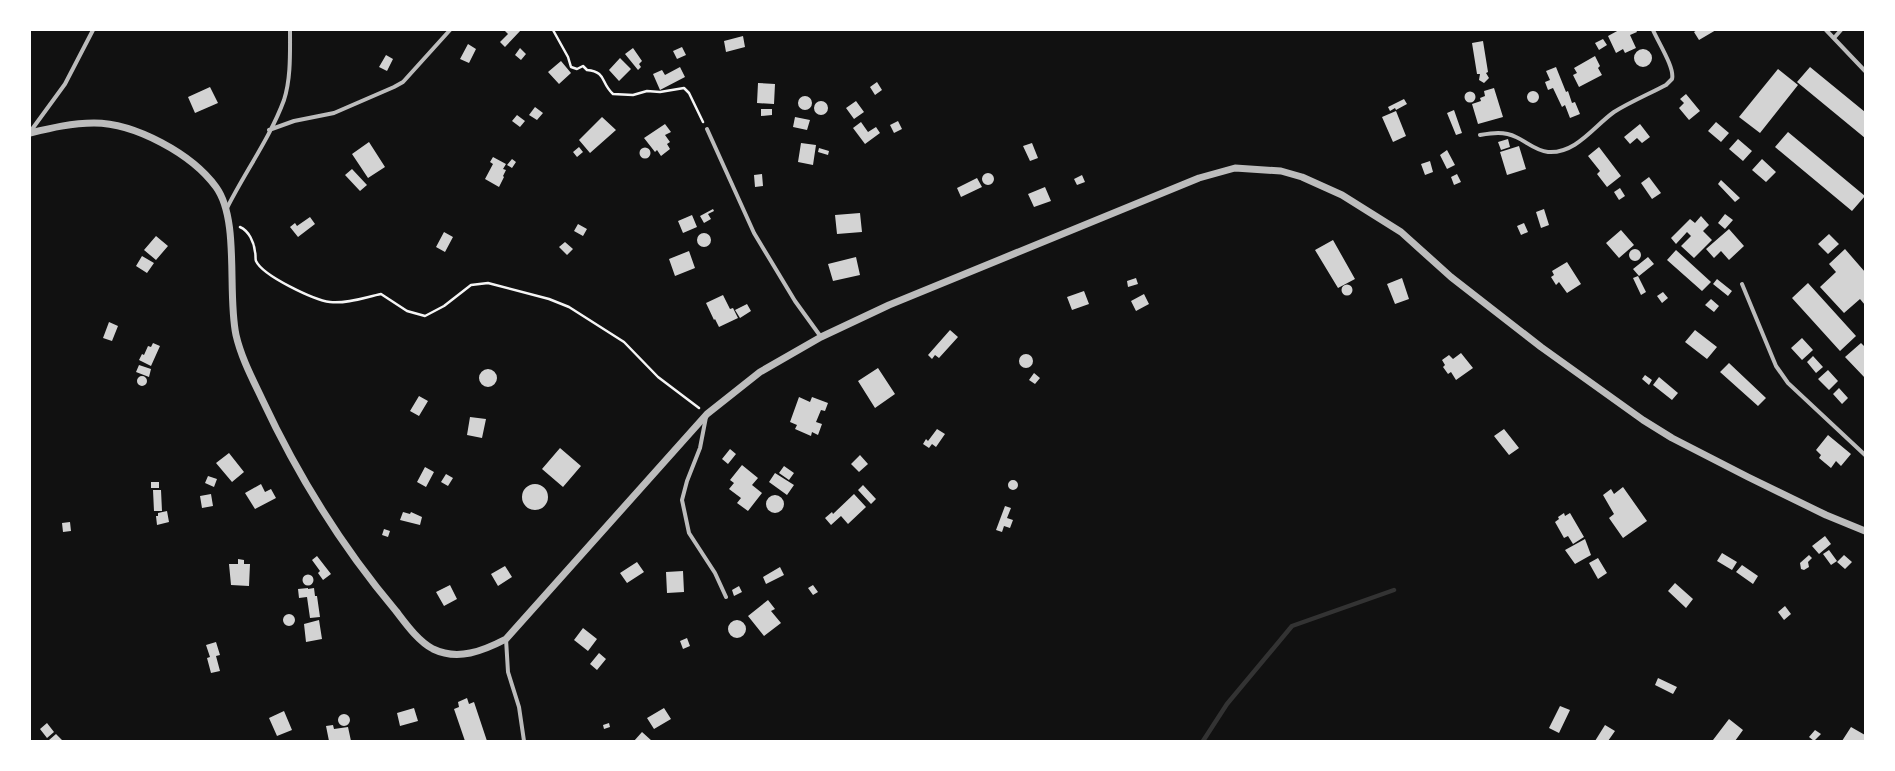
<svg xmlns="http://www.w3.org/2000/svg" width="1895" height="771" viewBox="0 0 1895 771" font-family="'Fira Sans',sans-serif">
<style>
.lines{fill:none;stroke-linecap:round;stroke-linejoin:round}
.stream{stroke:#333;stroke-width:4.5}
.building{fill:#d3d3d3}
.path{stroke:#f5f5f5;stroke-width:2.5}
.minor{stroke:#bcbcbc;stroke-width:4}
.tertiary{stroke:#bcbcbc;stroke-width:7}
</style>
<rect width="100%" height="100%" fill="#111"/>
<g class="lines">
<path class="stream" d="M1203,741L1227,704L1292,626L1394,590"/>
</g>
<path class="building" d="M504,30H521L505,47L500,42L508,34Z
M1619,30H1636L1637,32L1630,35L1636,48L1625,53L1623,49L1616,53L1608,36Z
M1697,30H1716L1699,40L1694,32Z
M743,36L745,47L726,52L724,41Z
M1603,39L1607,45L1599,50L1595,43Z
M1483,41L1488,72L1486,73L1489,78L1484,83L1479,80L1480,74H1477L1472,43Z
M468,44L476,49L469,63L460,59Z
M682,47L686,55L677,59L673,51Z
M520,48L526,54L521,60L515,55Z
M633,48L642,61L639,64L641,67L638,70L625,54Z
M1634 58a9 9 0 1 1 18 0a9 9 0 1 1-18 0Z
M386,55L393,59L387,71L379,67Z
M1595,56L1600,66L1598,68L1602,75L1579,87L1573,75L1577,73L1574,68Z
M620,58L631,69L619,81L609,70Z
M561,61L571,73L559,84L548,72Z
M680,67L685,77L660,90L653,74L662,70L665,75Z
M1556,67L1566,92L1568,91L1572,103L1575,102L1580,114L1570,118L1565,105L1562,107L1553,88L1548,90L1545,82L1550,80L1546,71Z
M1810,67L1865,112V138L1797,82Z
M1778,69L1798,85L1760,133L1739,117Z
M877,82L882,90L875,95L870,87Z
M758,83L775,84L774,104L757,103Z
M210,87L218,103L195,113L188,97Z
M1494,88L1503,117L1478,124L1472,104L1481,101L1480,98L1485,96L1484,91Z
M1527 97a6 6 0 1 1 12 0a6 6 0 1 1-12 0Z
M1464.5 97a5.5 5.5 0 1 1 11 0a5.5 5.5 0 1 1-11 0Z
M1686,94L1700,111L1689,120L1679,108L1684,103L1680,99Z
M798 103a7 7 0 1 1 14 0a7 7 0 1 1-14 0Z
M1404,99L1407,104L1396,110L1395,108L1390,111L1388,107Z
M814 108a7 7 0 1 1 14 0a7 7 0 1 1-14 0Z
M856,101L864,112L854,119L846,108Z
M535,107L543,113L537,120L529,115Z
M761,109H772V115L761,116Z
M1454,110L1462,133L1456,135L1447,113Z
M1396,111L1406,136L1393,142L1382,117Z
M517,115L525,121L520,127L512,121Z
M602,117L616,130L590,153L579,140Z
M795,117L810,120L807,130L793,127Z
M898,121L902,129L894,133L890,125Z
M861,122L868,132L876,127L880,133L865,144L853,128Z
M1716,122L1729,133L1721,142L1708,131Z
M665,124L671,132L665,135L670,142L667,144L670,149L661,156L657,150L655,152L644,138Z
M1640,124L1650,137L1642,143L1637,138L1630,144L1624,137Z
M1788,132L1865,196L1852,211L1775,147Z
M1508,139L1510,147L1501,150L1498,142Z
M1738,139L1752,151L1743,161L1729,149Z
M369,142L385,167L368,178L352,154Z
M801,143L816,145L813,165L798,162Z
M1032,143L1038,158L1030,161L1023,146Z
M1519,146L1526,169L1507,175L1500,152Z
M579,147L583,152L577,157L573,152Z
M1599,147L1621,176L1607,187L1597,174L1600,171L1588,156Z
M639.5 153a5.5 5.5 0 1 1 11 0a5.5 5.5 0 1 1-11 0Z
M819,148L829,151L828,155L818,152Z
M1447,150L1455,165L1447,169L1440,155Z
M493,157L506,164L503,169L506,170L503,176L504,177L499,187L485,179L493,164L490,162Z
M512,159L516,162L512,168L507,165Z
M1762,159L1776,172L1766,182L1752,170Z
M1430,161L1433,172L1425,175L1421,164Z
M352,169L367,185L360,191L345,175Z
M982 179a6 6 0 1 1 12 0a6 6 0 1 1-12 0Z
M762,174L763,186L755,187L754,175Z
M1457,174L1461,182L1454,185L1451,177Z
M1082,175L1085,182L1077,185L1074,179Z
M1649,177L1661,193L1652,199L1641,183Z
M977,178L982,187L961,197L957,188Z
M1721,180L1740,198L1735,202L1718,184Z
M1045,187L1051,201L1034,207L1028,194Z
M1620,188L1625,196L1619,200L1614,192Z
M713,209L714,211L708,214L711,219L704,223L700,216Z
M1544,209L1549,225L1541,228L1536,212Z
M860,213L862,232L837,234L835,215Z
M1725,214L1733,220L1725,229L1718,223Z
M692,215L697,227L683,233L678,221Z
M1701,216L1709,225L1703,231L1712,240L1694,258L1681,246L1691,236L1687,232L1676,244L1671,238L1690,219L1695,223Z
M310,217L315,224L298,237L290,227L295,223L297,226Z
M1524,223L1528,232L1521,235L1517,226Z
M578,224L587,229L583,236L574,231Z
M1729,229L1744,246L1729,260L1721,251L1714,258L1706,249Z
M1621,230L1634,245L1619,258L1606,243Z
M444,232L453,237L445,252L436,247Z
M697 240a7 7 0 1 1 14 0a7 7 0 1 1-14 0Z
M1829,234L1839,244L1828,254L1818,244Z
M156,236L168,246L156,260L144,250Z
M1333,240L1355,279L1338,288L1315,250Z
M565,242L573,249L567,255L559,247Z
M1845,249L1865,272V305L1860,299L1844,313L1820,287L1836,272L1829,264Z
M1629 255a6 6 0 1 1 12 0a6 6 0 1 1-12 0Z
M1676,250L1711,282L1702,291L1667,260Z
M689,251L695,268L675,276L669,259Z
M142,256L154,263L147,273L136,266Z
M856,257L860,275L833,281L828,264Z
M1648,257L1654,264L1639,276L1633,269Z
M1567,262L1581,284L1567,293L1559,282L1556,285L1551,277L1554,275L1552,271Z
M1638,276L1646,292L1641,295L1633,278Z
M1136,278L1138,284L1128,287L1127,281Z
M1402,278L1409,299L1395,304L1387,284Z
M1717,279L1732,291L1728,296L1713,284Z
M1808,283L1856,336L1840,351L1792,298Z
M1341.5 290a5.5 5.5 0 1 1 11 0a5.5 5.5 0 1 1-11 0Z
M1084,291L1089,304L1072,310L1067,297Z
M1663,292L1668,298L1662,303L1657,296Z
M1144,294L1149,304L1136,311L1131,301Z
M723,295L730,309L733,308L738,318L719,327L715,319L714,320L706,303Z
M1711,299L1719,306L1714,312L1705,305Z
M747,304L751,311L740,318L735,310Z
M109,322L118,326L112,341L103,338Z
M950,330L958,337L939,358L935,355L932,359L928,355Z
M1695,330L1717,347L1707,359L1685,342Z
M1802,338L1813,350L1802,360L1791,348Z
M153,343L160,346L151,366L139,360L142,354L144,355L148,346L151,347Z
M1861,343L1865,347V378L1845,357Z
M1461,353L1473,368L1456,380L1451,372L1448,374L1443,367L1445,365L1442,360L1449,355L1453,359Z
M1019 361a7 7 0 1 1 14 0a7 7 0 1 1-14 0Z
M1813,356L1823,367L1816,373L1807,362Z
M1729,363L1766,398L1758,406L1720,372Z
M139,365L151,369L149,377L136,372Z
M878,368L895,394L875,408L858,381Z
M479 378a9 9 0 1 1 18 0a9 9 0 1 1-18 0Z
M1828,370L1838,381L1829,390L1818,379Z
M1034,373L1040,378L1035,384L1029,380Z
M1645,375L1652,380L1649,385L1642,379Z
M137 381a5 5 0 1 1 10 0a5 5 0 1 1-10 0Z
M1659,377L1678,393L1672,400L1653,385Z
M1839,388L1848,398L1842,404L1833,394Z
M419,396L428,401L419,416L410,411Z
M799,397L810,402L812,397L828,403L825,411L821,410L816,422L822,424L818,435L812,432L811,436L795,429L797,425L790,422Z
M470,417L486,419L482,438L467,435Z
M937,429L945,434L936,447L932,444L929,448L923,444L926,439L928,441Z
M1504,429L1519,448L1509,455L1494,436Z
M1828,435L1851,454L1841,466L1836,461L1831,468L1819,458L1821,455L1816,450Z
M560,448L581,466L563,487L542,469Z
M730,449L736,454L728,464L722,459Z
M229,453L244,472L232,482L216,463Z
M860,455L868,464L859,472L851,464Z
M742,465L758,478L752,485L762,493L748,511L737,503L741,498L729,489L734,483L730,480Z
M784,466L794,473L789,480L779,473Z
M425,467L434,472L426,487L417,482Z
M775,473L794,485L787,495L769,482Z
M446,474L453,478L448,486L441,482Z
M208,476L217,479L214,487L205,483Z
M1008 485a5 5 0 1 1 10 0a5 5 0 1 1-10 0Z
M151,482H159V488H151Z
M522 497a13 13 0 1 1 26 0a13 13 0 1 1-26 0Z
M261,484L265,492L271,489L276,498L255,509L245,493Z
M863,485L876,499L871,504L858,490Z
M1623,487L1647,521L1623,538L1609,518L1614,514L1603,495L1611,489L1614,494Z
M153,490H161L162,511H154Z
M211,494L213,506L202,508L200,496Z
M854,494L866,507L848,524L841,516L831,525L825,518L832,512L833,514Z
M766 504a9 9 0 1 1 18 0a9 9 0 1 1-18 0Z
M1005,506L1011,508L1007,518L1013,520L1010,528L1004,526L1002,532L996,530Z
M167,511L169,522L157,525L156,516H158V513Z
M403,512L410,514L411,512L422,517L420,525L400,520Z
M1564,513L1565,516L1570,513L1584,537L1573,544L1568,536L1564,538L1555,522L1559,519L1558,517Z
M70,522L71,531L63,532L62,523Z
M384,529L390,531L388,537L382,535Z
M1825,536L1831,544L1819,554L1812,546Z
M1585,539L1591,555L1575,564L1565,550Z
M1829,550L1837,561L1831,565L1823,554Z
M1722,553L1737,562L1732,570L1717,561Z
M1809,555L1812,558L1808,562L1809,567L1804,570L1801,569L1800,563Z
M1844,555L1852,562L1845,569L1837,562Z
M317,556L331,574L323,580L318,573L320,571L312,560Z
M1598,558L1607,573L1598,579L1589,563Z
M238,559L244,560V564H250L249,586L231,585L229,564H238Z
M637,562L644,572L627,583L620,573Z
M1742,565L1758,576L1753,584L1736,572Z
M505,566L512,577L498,586L491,574Z
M780,567L784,575L766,584L763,577Z
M683,571L684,592L667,593L666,572Z
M302.5 580a5.5 5.5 0 1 1 11 0a5.5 5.5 0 1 1-11 0Z
M1675,583L1693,599L1686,608L1668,591Z
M450,585L457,599L444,606L436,592Z
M813,585L818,592L813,595L808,588Z
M739,586L742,592L734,596L732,590Z
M308,588V589L314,588L315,596H317L320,617L310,618L307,597L299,598L298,589Z
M768,600L775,609L771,611L781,623L764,636L748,616Z
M1785,606L1791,614L1784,620L1778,612Z
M283 620a6 6 0 1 1 12 0a6 6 0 1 1-12 0Z
M319,620L322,639L306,642L304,624Z
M728 629a9 9 0 1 1 18 0a9 9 0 1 1-18 0Z
M583,628L597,639L588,651L574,640Z
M687,638L690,646L683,649L680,641Z
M216,642L220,655L216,656L220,671L211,673L207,658L210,657L206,645Z
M599,653L606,659L597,670L590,664Z
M1658,678L1677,687L1673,694L1655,685Z
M467,698L469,704L474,702L487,741H465L454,709L459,707L458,702Z
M1560,706L1570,710L1559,733L1549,728Z
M414,708L418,721L400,726L397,713Z
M664,708L671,719L654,729L647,718Z
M284,711L292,730L277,736L269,718Z
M338 720a6 6 0 1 1 12 0a6 6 0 1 1-12 0Z
M1729,719L1743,730L1735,741H1714L1713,740Z
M47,723L54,732L47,738L40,729Z
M609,723L610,727L604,729L603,725Z
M333,725L334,729L348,727L351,741H329L326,726Z
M1605,725L1615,731L1608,741H1595Z
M1851,727L1865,735V741H1842Z
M1815,730L1821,734L1814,741L1809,737Z
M642,732L652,741H634Z
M56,734L62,740L50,741L49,740Z"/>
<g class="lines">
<path class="path" d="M553,30L568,57L571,67L577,69L583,66L587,70C607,72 600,82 613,94L633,95L647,91L660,92L684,88L689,93L703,122
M240,227C249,231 254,242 255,252C256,254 255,259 256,261C263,276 314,300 330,302C347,304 366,297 381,294L407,311L425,316L444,306L471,285L488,283L549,299L569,307L624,342L658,377L699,408"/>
<path class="minor" d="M1826,30L1865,71
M1834,38L1841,30
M707,129L754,233L795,301L821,337
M269,130L294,121L334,113L394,87L403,82L450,30
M30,132L65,84L93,30
M1480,135C1492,133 1504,131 1516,137C1527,142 1536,151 1548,152C1576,154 1594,126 1614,112C1630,102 1649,94 1666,85L1672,79C1675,68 1658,42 1653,30
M227,208C245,172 270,138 284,100C291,78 290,53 290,30
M1742,284L1776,366L1788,383L1865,455
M706,417L700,448L687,481L682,500L689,533L715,573L726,597
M506,639L508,672L519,707L524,741"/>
<path class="tertiary" d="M30,133C51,128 72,123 94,123C135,123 192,154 216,187C240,220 227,293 236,335C241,357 252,378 262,399C297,474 342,547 396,611C406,624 418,641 433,649C458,661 483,651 506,639L707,414L760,372L821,337L889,305L1199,178L1235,168L1281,171L1302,177L1342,195L1401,232L1451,277L1541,347L1643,420L1672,438L1748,477L1826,515L1865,531"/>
</g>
<rect width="1895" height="771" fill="none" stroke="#ffffff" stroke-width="62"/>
</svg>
